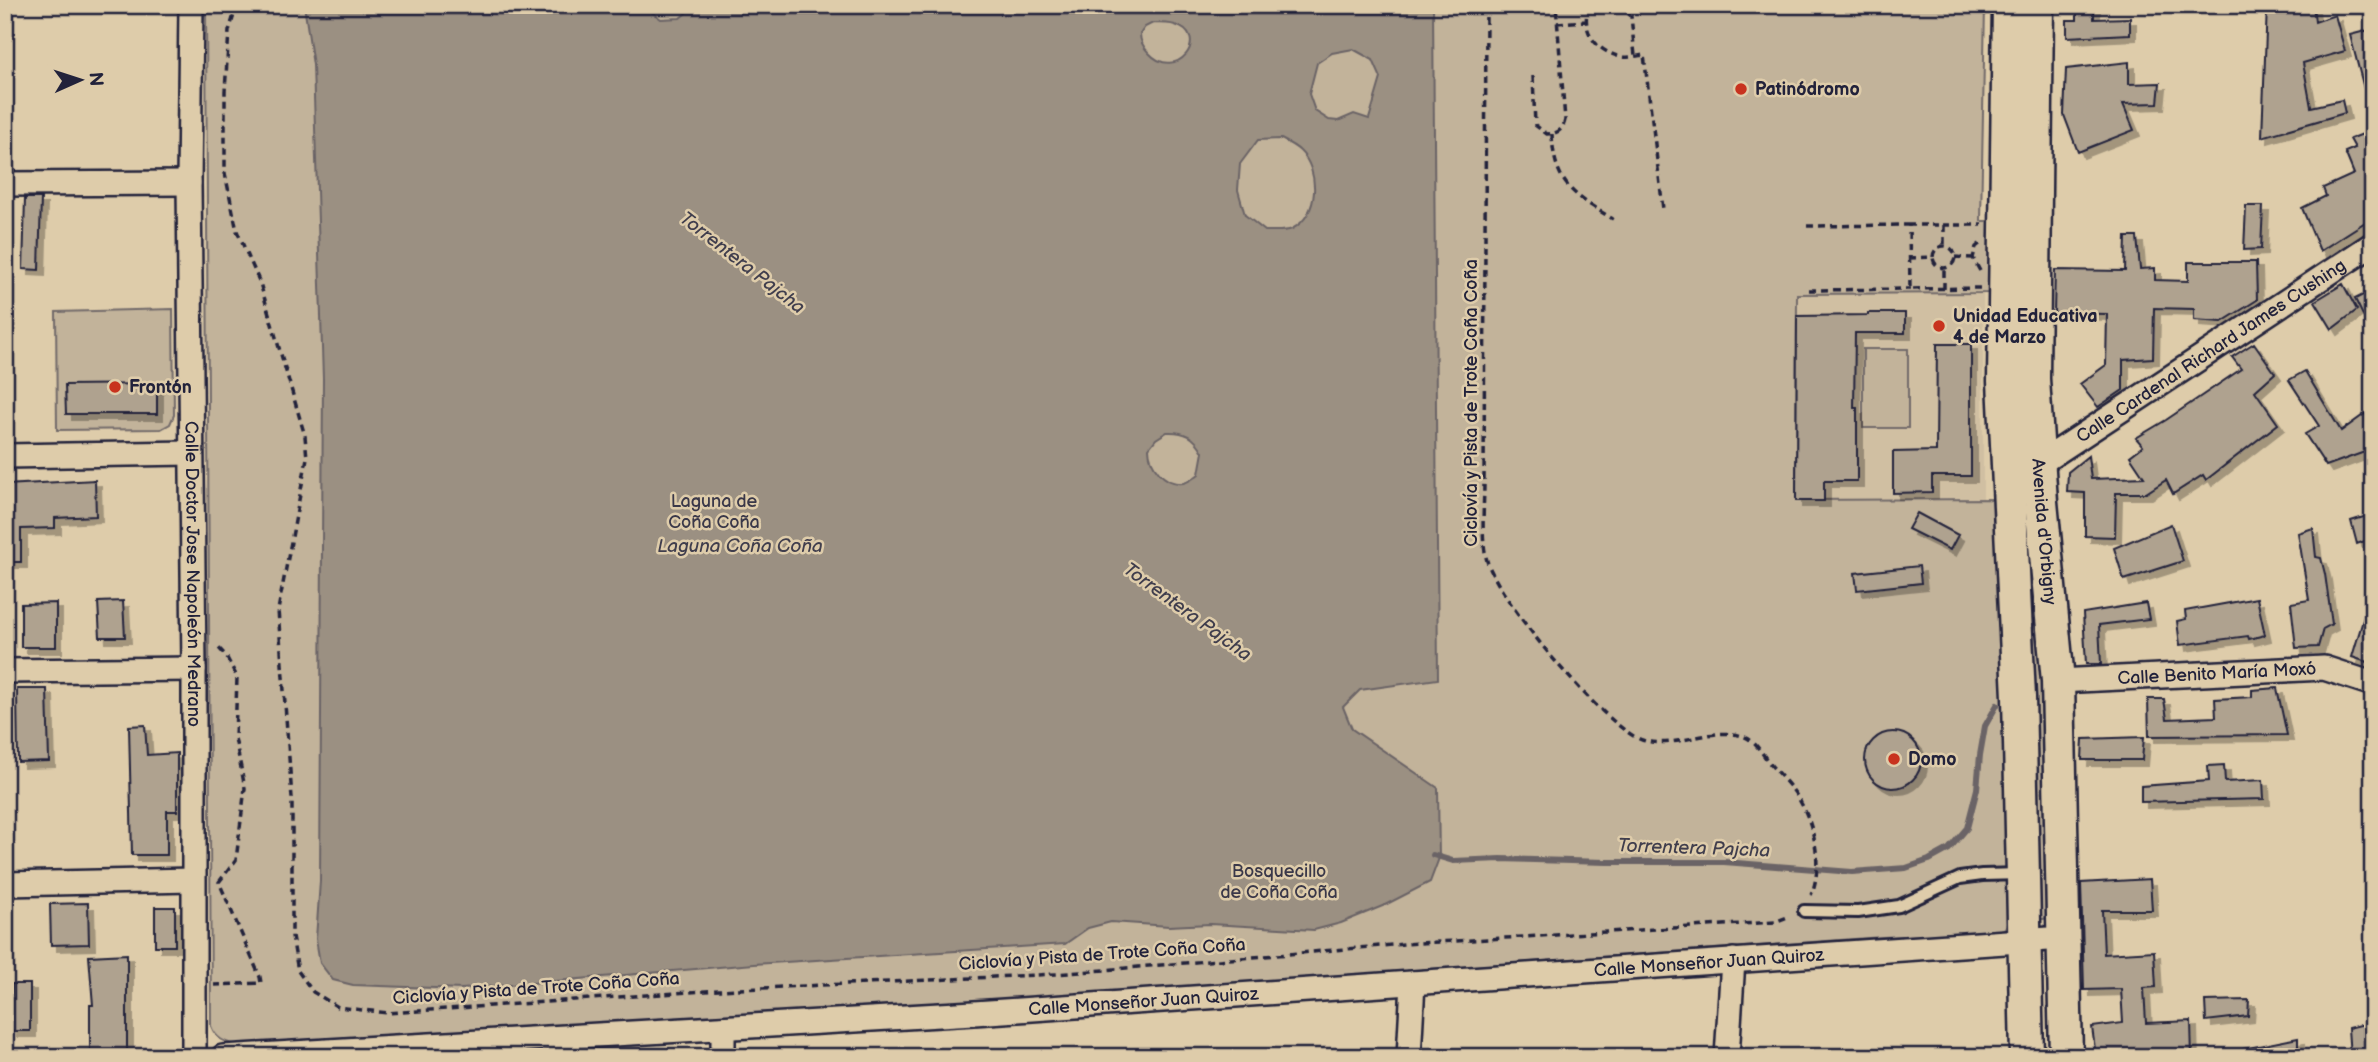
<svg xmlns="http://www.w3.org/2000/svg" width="2378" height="1062" viewBox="0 0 2378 1062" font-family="'Balsamiq Sans',sans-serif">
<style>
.built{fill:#d0bfa2}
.green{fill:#c2b39a;stroke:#726a6a;stroke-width:2}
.water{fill:#9b9082;stroke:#6b6466;stroke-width:2;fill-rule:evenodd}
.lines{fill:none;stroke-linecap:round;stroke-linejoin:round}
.stream{stroke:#6b6466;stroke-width:6}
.building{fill:#afa28f;stroke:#22223b;stroke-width:2;filter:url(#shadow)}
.lane-casing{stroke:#22223b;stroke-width:16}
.street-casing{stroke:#22223b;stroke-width:28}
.secondary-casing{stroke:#22223b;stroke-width:37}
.path{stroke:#22223b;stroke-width:3.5;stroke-dasharray:7 5;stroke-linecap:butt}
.lane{stroke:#deccaa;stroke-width:10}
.street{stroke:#deccaa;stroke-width:23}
.secondary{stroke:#deccaa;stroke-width:32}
.poi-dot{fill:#c8321e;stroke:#deccaa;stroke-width:2.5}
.labels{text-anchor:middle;stroke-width:5;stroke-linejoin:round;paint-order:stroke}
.poi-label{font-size:18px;font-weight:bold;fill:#22223b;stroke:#deccaa;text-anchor:start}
.street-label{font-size:18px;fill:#22223b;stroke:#deccaa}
.park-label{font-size:18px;fill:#3a3849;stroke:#deccaa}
.water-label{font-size:19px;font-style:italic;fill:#403e4d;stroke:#deccaa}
</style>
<defs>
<filter id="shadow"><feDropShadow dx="6" dy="6" stdDeviation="0" flood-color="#0004"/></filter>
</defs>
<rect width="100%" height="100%" fill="#deccaa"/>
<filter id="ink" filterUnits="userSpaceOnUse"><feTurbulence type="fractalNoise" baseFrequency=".0143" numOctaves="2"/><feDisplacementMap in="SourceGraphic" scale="14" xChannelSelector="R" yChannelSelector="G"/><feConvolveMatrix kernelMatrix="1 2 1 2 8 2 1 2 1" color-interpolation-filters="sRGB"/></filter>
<g filter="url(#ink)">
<path class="built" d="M1796,293H1983V500L1796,501Z"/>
<path class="green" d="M206,5H1985L1981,221H1990V293L1797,294L1796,500L1997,499L2009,920L2005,928L1999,932L1883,937L1234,983L849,1017L816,1011L237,1045C224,1042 216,1039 211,1026Z
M173,309L174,415L170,424L161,429L57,430L56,312Z
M1863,349H1908V428H1863Z
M2024,494L2030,495L2043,691L2049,918L2036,920Z"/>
<path class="water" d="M304,5H648L649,10L661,19L680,18L696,5H1433L1438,679L1360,690L1343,707L1352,729L1438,788L1439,858L1430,882L1385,905L1341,923L1314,930L1210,924L1169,926L1111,922L1088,928L1065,944L754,964L462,989L353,985L333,980L320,963L316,939L320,881L323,379L313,65ZM1153,23C1160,23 1169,23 1175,25C1212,36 1176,83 1149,53C1143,47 1140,42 1140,34L1145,27ZM1353,49L1373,60L1381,78L1369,119L1354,114L1338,121L1329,120L1315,111L1309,94L1317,63L1332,53ZM1281,139C1287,142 1295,146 1300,151C1320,170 1320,215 1292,229C1285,232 1273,231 1265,231L1245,215L1238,190L1240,164L1258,140ZM1167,432C1185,431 1195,437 1203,452L1199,474C1194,478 1189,482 1183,483C1164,485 1149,465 1149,448L1156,439Z"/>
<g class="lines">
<path class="stream" d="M1433,855L1453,861L1501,859L1606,862H1724L1852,872L1906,868L1929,860L1949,849L1967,828L1977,789L1980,755L1985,726L1997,705"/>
</g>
<path class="building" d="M2077,5H2094V19L2130,18V34L2067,37V20H2077Z
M2267,5H2313L2315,22L2335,15L2345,51L2303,63L2311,107L2342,100L2345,113L2262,137Z
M2373,29V99L2367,100L2350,35Z
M2129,62V84L2160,83L2158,103L2123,104L2134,130L2078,152L2064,115L2066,69Z
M2373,130V217L2320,251L2302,208L2326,196L2323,188L2354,174L2345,152L2355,148L2350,139Z
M25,198H41L39,270L23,269Z
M2246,206H2263L2261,249L2244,250Z
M2126,237H2137L2140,269L2155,268V280L2188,281V262H2256L2257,300L2222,322L2194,320V309L2154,308L2153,358L2123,360V390L2098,407L2080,384L2106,365L2107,314L2054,313L2055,270L2125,271Z
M2343,284L2357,310L2332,329L2315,301Z
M2373,290V336L2355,299Z
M1868,313H1905V333H1855L1854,408H1857V481H1824V501H1796L1797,316L1868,315Z
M2254,343L2275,373L2255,391L2278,424L2206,480L2203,475L2173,494L2166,480L2146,493H2116L2115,537L2085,536V493L2067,492L2068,472L2088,456L2091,479L2144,477L2130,456L2143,446L2136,438L2166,420L2241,369L2232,357Z
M1937,344H1971V476H1932V492L1893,493V452L1936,451Z
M2305,371L2341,431L2373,408V449L2326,466L2305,434L2319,426L2289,380Z
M157,384V414H66L65,385Z
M95,480L96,516L55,518V528L21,529V562H5V485Z
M1917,513L1958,535L1950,550L1908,529Z
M2373,514V538L2357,544L2351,521Z
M2171,524L2183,561L2124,580L2114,548Z
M2313,528L2316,557L2321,558L2325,574L2332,624L2323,629L2318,647L2296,648L2291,603L2309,600L2298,533Z
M1919,566L1921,583L1857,590L1855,573Z
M2257,598L2265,635L2249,639L2248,636L2180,645L2177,621L2186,619L2185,611Z
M123,601L125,637H100L98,602Z
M56,603V647H21V604Z
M2146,603L2149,619L2099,625L2101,664H2086L2083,613Z
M2368,603L2373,604V664L2352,657Z
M2277,688L2287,735L2149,736L2148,699H2164L2167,719L2216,717L2215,699L2252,697V690Z
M17,689H47L49,761L18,762Z
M145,725L147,755L177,753V811H167V855H132L129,726Z
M1865 760a28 28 0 1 1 56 0a28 28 0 1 1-56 0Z
M2144,737L2142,760H2082L2083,739Z
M2224,765L2225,782L2263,780L2264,799L2141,802V786L2209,781L2208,766Z
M2150,879L2152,910H2102L2104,954L2154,951L2156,987L2144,988L2146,1023L2191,1021L2192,1057H2154V1053L2123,1057H2096L2092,1027L2123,1023L2121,989L2084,990L2081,883Z
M88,903L89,944L51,945L50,904Z
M155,907H175V946H155Z
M127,954V1057H90V1005H93L89,956Z
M12,984H30V1031H11Z
M2249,1000L2248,1016L2206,1021L2205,1001Z
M2373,1022V1057H2350L2348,1028Z
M2298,1038V1057H2244L2243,1049Z"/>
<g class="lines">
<g class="lane-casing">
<path id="lane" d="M1804,911L1858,912L1899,906L1960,878L1982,875L2021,874"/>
</g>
<g class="street-casing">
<g id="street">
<path id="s1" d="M191,5L189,183L194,669V1057"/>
<path d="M5,184L189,183"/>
<path d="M5,456L191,453"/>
<path id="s2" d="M2026,466L2039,464L2373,244"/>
<path d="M5,671L194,669"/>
<path id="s3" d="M2058,681L2324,668L2373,684"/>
<path d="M5,884L193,880"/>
<path id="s4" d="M223,1057L974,1013L2063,938"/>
<path d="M723,1057V1028"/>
<path d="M1409,1057L1413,983"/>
<path d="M1727,1057L1733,960"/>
</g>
</g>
<g class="secondary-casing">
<g id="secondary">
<path d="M2009,5L2004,381L2019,697L2027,1057"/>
<path id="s5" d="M2037,5L2033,379L2041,502L2058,681L2066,1057"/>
</g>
</g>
<path class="path" d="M237,5L229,31L225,91V173L237,231L260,283L305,436L307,458L278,610L292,798V936L298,971L313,992L338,1007L388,1013L719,990L1057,974L1404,944L1775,922L1790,916
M1486,5L1484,482C1484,505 1481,535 1486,557C1494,596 1605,728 1642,740C1677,751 1714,723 1747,738C1757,743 1764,757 1771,765C1781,777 1794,789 1801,803C1815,828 1823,868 1811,895
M1589,5C1580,30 1595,51 1621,57C1627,58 1637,56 1644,55L1663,209
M1619,5L1631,16L1635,56
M1557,23L1585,21
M1533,76L1535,125L1547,134C1557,134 1563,130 1565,120L1556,5
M1552,134C1554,184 1573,195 1613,219
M1944,225V246
M1807,226L1909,225
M1933 257a11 11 0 1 1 22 0a11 11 0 1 1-22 0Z
M1955,257L1973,258
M1909,258L1933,257
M1980,271L1973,258L1976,247L1981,243
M1980,288L1910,289L1909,225H1982
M1944,289V268
M1809,290L1910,289
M214,985L261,983L260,977L219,882L236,860L245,788L235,738L237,677L226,656L216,645"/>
<use href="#lane" class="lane"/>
<use href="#street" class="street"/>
<use href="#secondary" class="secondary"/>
</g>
</g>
<g class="poi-dot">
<circle cx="1741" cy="89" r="7"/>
<circle cx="1939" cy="326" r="7"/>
<circle cx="115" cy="387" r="7"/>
<circle cx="1894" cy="759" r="7"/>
</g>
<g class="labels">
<g class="poi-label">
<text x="1755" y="95">Patinódromo</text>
<text x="1953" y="322">Unidad Educativa<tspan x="1953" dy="21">4 de Marzo</tspan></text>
<text x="129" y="393">Frontón</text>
<text x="1908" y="765">Domo</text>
</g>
<g class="street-label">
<text dy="6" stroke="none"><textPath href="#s2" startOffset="219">Calle Cardenal Richard James Cushing</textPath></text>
<text transform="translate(1471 403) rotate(-90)" y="6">Ciclovía y Pista de Trote Coña Coña</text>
<text dy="6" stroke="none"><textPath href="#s5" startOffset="527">Avenida d'Orbigny</textPath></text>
<text dy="6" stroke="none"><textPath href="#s1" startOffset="569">Calle Doctor Jose Napoleón Medrano</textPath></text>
<text dy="6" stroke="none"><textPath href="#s3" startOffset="159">Calle Benito María Moxó</textPath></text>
<text transform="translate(1102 954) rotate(-4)" y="6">Ciclovía y Pista de Trote Coña Coña</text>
<text dy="6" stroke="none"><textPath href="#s4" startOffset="1489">Calle Monseñor Juan Quiroz</textPath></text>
<text transform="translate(536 988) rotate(-4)" y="6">Ciclovía y Pista de Trote Coña Coña</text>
<text dy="6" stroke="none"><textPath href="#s4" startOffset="922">Calle Monseñor Juan Quiroz</textPath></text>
</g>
<g class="park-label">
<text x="714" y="507">Laguna de<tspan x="714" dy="21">Coña Coña</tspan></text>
<text x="1279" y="877">Bosquecillo<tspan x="1279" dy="21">de Coña Coña</tspan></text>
</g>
<g class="water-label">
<text transform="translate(743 262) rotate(38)" y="7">Torrentera Pajcha</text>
<text x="740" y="552">Laguna Coña Coña</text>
<text transform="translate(1188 611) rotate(36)" y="7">Torrentera Pajcha</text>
<text transform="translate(1694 847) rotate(2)" y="7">Torrentera Pajcha</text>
</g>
</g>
<rect width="2378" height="1062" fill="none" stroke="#deccaa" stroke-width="28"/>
<rect x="14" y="14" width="2350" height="1034" fill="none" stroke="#22223b" stroke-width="2.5" filter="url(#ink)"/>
<g transform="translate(80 80) rotate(87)" stroke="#deccaa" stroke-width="5" paint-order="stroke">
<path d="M0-5L12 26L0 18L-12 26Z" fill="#22223b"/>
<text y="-10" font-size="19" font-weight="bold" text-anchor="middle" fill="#22223b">N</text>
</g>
</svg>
